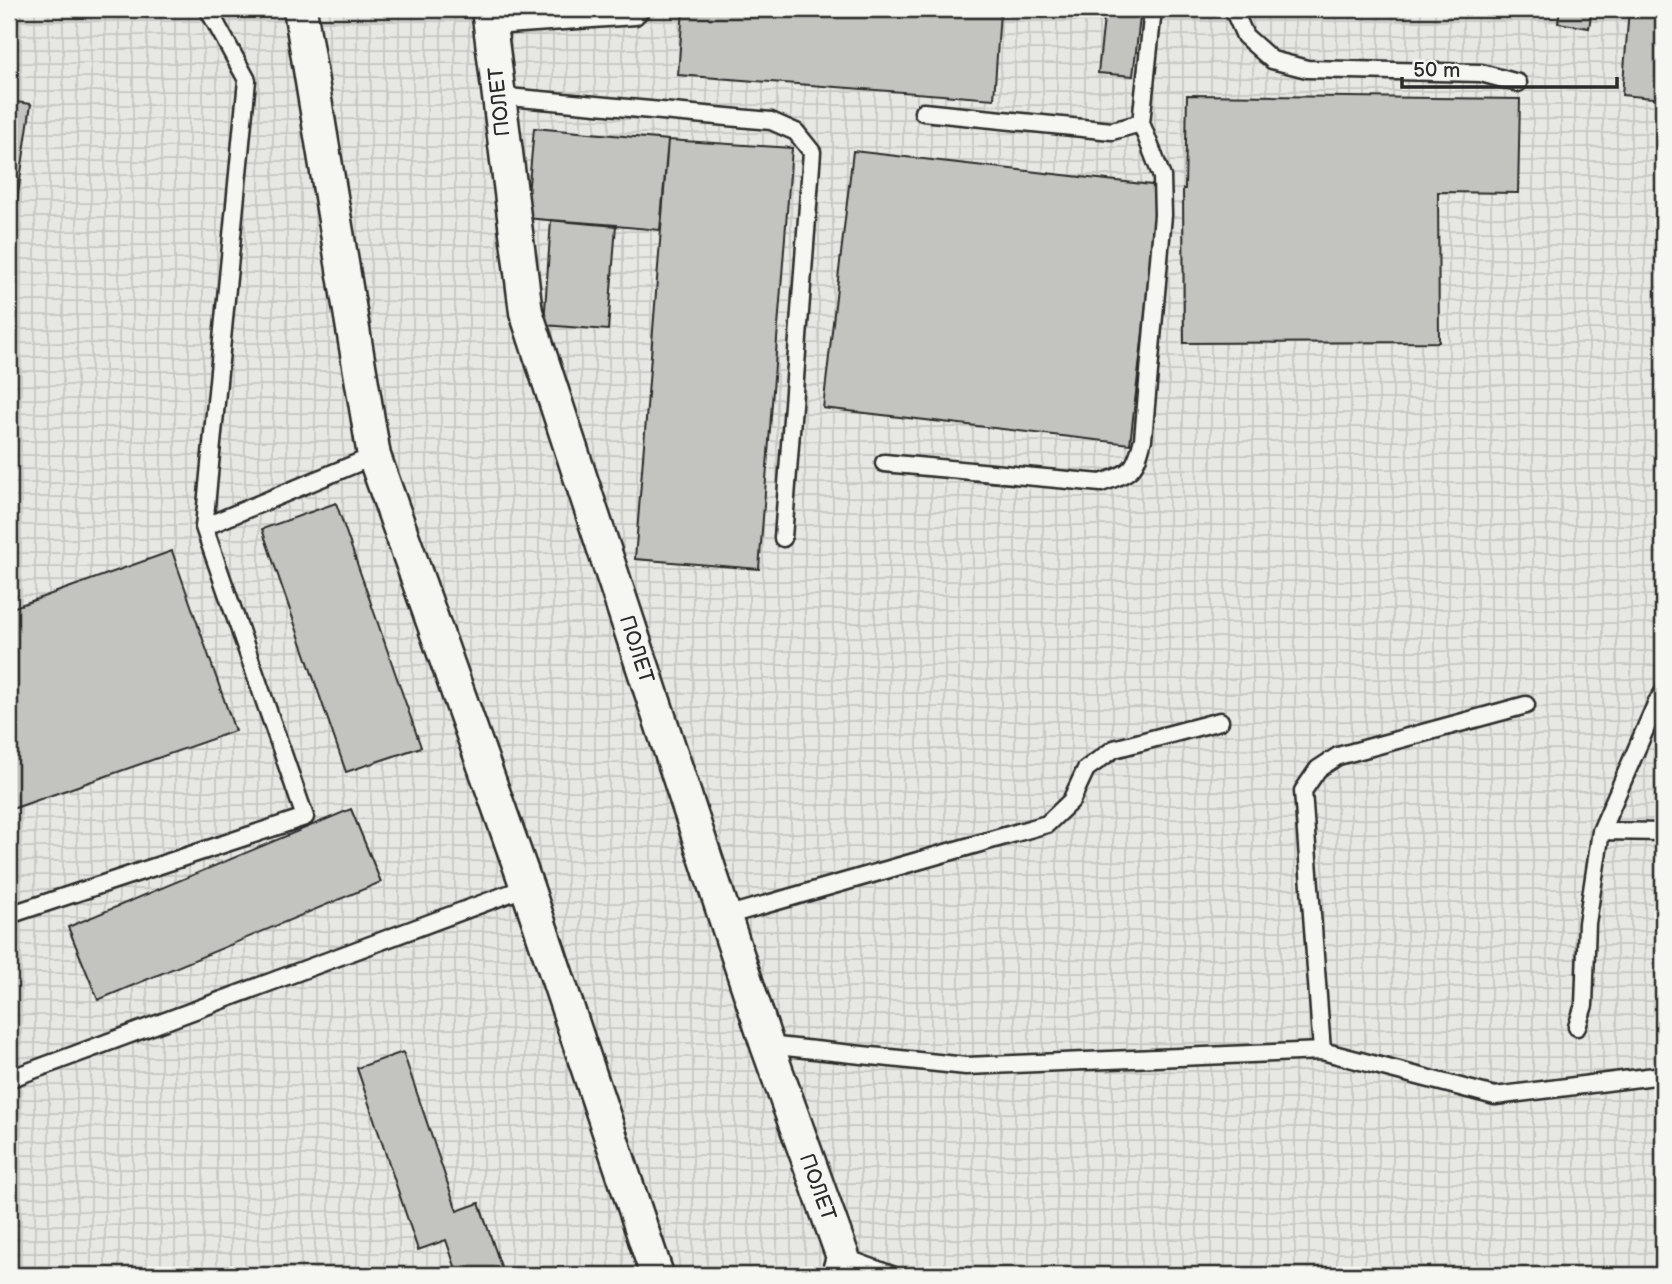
<svg xmlns="http://www.w3.org/2000/svg" width="1672" height="1284" viewBox="0 0 1672 1284" font-family="'Balsamiq Sans',sans-serif">
<style>
.industrial{fill:url(#industrial-grid)}
.building{fill:#c3c3c0;stroke:#2b2b2b;stroke-width:2}
.lines{fill:none;stroke-linecap:round;stroke-linejoin:round}
.service-casing{stroke:#2b2b2b;stroke-width:21}
.minor-casing{stroke:#2b2b2b;stroke-width:37}
.service{stroke:#f6f6f2;stroke-width:16}
.minor{stroke:#f6f6f2;stroke-width:32}
.labels{text-anchor:middle;stroke-width:5;stroke-linejoin:round;paint-order:stroke}
.street-label{font-size:21px;fill:#2b2b2b;stroke:#f6f6f2}
</style>
<defs>
<pattern id="industrial-grid" width="8" height="8" patternUnits="userSpaceOnUse" patternTransform="scale(1.75)"><rect width="8" height="8" fill="#e7e7e3"/><path d="M0 4h8M4 0v8" fill="none" stroke="#c6c6c3"/></pattern>
</defs>
<rect width="100%" height="100%" fill="#f6f6f2"/>
<filter id="ink" filterUnits="userSpaceOnUse"><feTurbulence type="fractalNoise" baseFrequency=".0143" numOctaves="2"/><feDisplacementMap in="SourceGraphic" scale="14" xChannelSelector="R" yChannelSelector="G"/><feConvolveMatrix kernelMatrix="1 2 1 2 8 2 1 2 1" color-interpolation-filters="sRGB"/></filter>
<g filter="url(#ink)">
<path class="industrial" d="M9,9H1663V1275H9Z"/>
<path class="building" d="M683,9H952L1000,12L994,99L678,75Z
M1105,9H1141L1133,76L1098,73Z
M1560,9H1592L1589,28L1558,23Z
M1629,9H1663V99L1622,95Z
M1187,95L1520,99L1518,193L1438,192L1439,342L1184,343L1183,189H1185Z
M9,101L31,104L9,256Z
M534,128L668,140L660,230L526,218Z
M668,140L792,148L759,569L635,559Z
M853,151L1160,186L1130,444L823,408Z
M551,220L616,225L608,330L544,325Z
M336,503L421,747L346,772L262,529Z
M172,551L235,731L9,810V609Z
M351,809L381,882L98,1000L68,927Z
M403,1052L457,1211L479,1203L504,1275H458L446,1240L418,1250L357,1068Z"/>
<g class="lines">
<g class="service-casing">
<path id="service" d="M1233,9L1245,36L1272,60L1307,69L1481,73L1518,83
M491,26L635,16L642,9
M498,96L771,121L796,132L812,152L783,538
M923,112L1112,131L1141,123L1153,9
M884,463L1101,483C1132,472 1135,471 1143,439L1163,215L1162,177L1141,123
M204,527L247,80L208,9
M1601,831L1663,832
M9,915L305,817L204,527L374,456
M725,916L1047,824L1071,801L1086,769L1114,749L1220,721
M1577,1027L1584,1005L1587,923L1601,831L1657,702L1663,693
M767,1045L966,1066L1322,1051L1495,1096L1663,1075
M1322,1051L1303,791L1318,769L1338,756L1526,705
M9,1079L527,887
M843,1257L892,1275"/>
</g>
<g class="minor-casing">
<path id="minor" d="M300,9L374,456L527,887L657,1275
M488,9L526,312L767,1045L843,1257L838,1275"/>
</g>
<use href="#service" class="service"/>
<use href="#minor" class="minor"/>
</g>
</g>
<g class="labels">
<g class="street-label">
<text transform="translate(499 102) rotate(-96)" y="7">ПОЛЕТ</text>
<text transform="translate(637 649) rotate(72)" y="7">ПОЛЕТ</text>
<text transform="translate(818 1187) rotate(70)" y="7">ПОЛЕТ</text>
</g>
</g>
<rect width="1672" height="1284" fill="none" stroke="#f6f6f2" stroke-width="35"/>
<rect x="18" y="18" width="1637" height="1249" fill="none" stroke="#2b2b2b" stroke-width="2.5" filter="url(#ink)"/>
<path d="M1402 77v10h215v-10" fill="none" stroke="#2b2b2b" stroke-width="3.5"/>
<text x="1413" y="77" font-size="21" fill="#2b2b2b" stroke="#f6f6f2" stroke-width="5" paint-order="stroke">50 m</text>
</svg>
